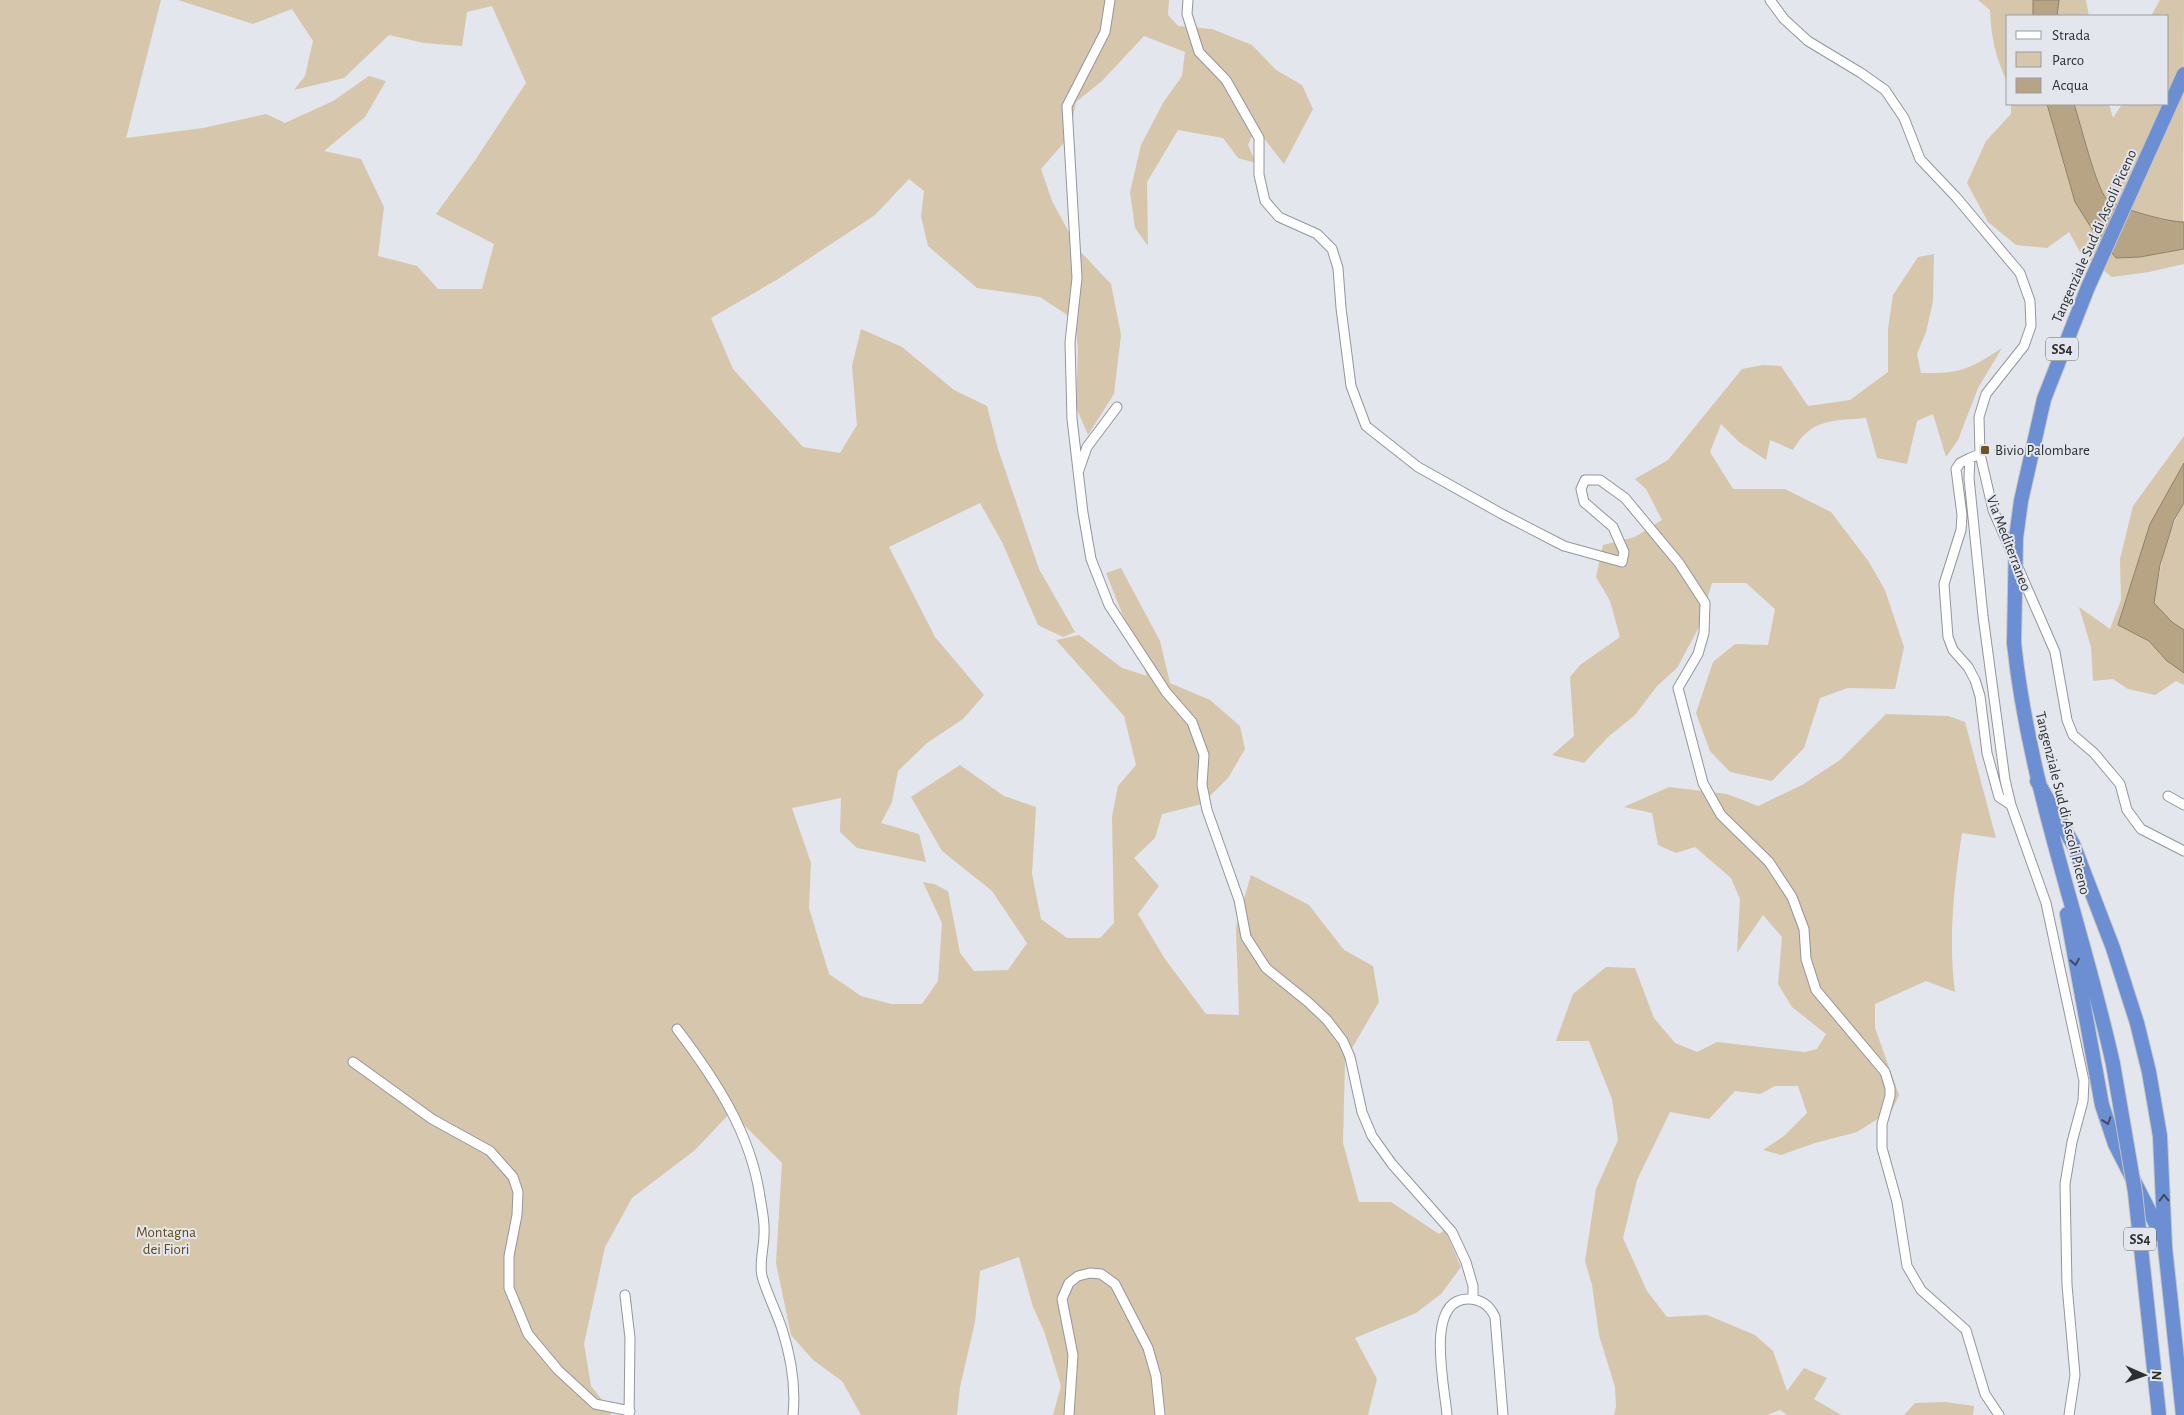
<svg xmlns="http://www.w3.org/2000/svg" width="2184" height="1415" viewBox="0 0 2184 1415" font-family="'Alegreya Sans',sans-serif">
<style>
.green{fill:#d6c6ab}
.water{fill:#b6a485;stroke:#8d816c}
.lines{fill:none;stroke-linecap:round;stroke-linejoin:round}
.minor-casing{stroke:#93969c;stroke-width:11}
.highway-casing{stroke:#c4c5c5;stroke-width:16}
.minor{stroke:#fff;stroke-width:9}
.highway{stroke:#6c8ed2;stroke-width:14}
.highway-bridge-casing{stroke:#c4c5c5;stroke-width:16;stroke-linecap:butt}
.highway-bridge{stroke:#6c8ed2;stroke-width:14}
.oneway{stroke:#404c61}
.poi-dot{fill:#6d5425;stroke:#e3e6ec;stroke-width:2}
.labels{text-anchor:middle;stroke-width:4;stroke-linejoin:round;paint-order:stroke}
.shield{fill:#e3e6ec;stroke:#646669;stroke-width:1}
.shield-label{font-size:14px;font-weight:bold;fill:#2d2f31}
.street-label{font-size:15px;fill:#2d2f31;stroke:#e3e6ec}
.poi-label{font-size:15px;fill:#2d2f31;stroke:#e3e6ec;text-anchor:start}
.park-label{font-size:15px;fill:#644913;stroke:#e3e6ec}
</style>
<rect width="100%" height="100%" fill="#e3e6ec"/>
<path class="green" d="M0,0H161L126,138L203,128L266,114L285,123L333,101L369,76L386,81L365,117L324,151L361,159L384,207L378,256L417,266L438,289H482L494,244L436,214L476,159L526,83L492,6L467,12L462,46L424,43L389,35L344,78L294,90L305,76L313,41L292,9L253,24L178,0H1169L1168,15L1178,26L1212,29L1252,45L1276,70L1302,85L1313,109L1284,164L1263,137L1257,125L1248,145L1256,163L1238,158L1223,138L1178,130L1147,182L1148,246L1135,228L1130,192L1141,145L1163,103L1182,76L1185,52L1144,36L1102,81L1076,102L1069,137L1041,169L1052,201L1078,249L1111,284L1121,335L1114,394L1088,435L1076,407L1078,350L1075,320L1040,297L977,288L928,246L921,216L924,191L909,179L875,215L778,279L711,318L733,369L803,447L840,453L857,425L852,366L861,329L902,347L954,390L987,406L998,449L1039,569L1075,632L1063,637L1038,625L1002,542L980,503L889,547L935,637L984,695L963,719L927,743L898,771L892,802L881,823L919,834L926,862L857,848L840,832L841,798L792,808L811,863L809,908L829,974L861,996L891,1004H922L938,981L942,923L923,882L934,884L948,891L960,953L974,971L1008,970L1027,943L992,891L942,851L911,797L960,765L1004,796L1036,807L1032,874L1041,919L1067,938H1100L1114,923L1112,816L1118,786L1136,765L1124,716L1056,640L1079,635L1122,668L1147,676L1106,573L1121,568L1160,641L1170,683L1210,700L1240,726L1245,749L1228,778L1202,804L1162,814L1155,838L1134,858L1159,886L1138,914L1165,959L1206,1014L1239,1015L1236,927L1251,875L1309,905L1344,950L1373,966L1379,1002L1345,1060L1343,1143L1359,1202H1391L1439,1234L1445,1230L1461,1267L1441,1294L1416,1313L1355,1338L1377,1379L1368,1415H1053L1061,1386L1044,1331L1033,1307L1019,1257L980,1271L975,1322L960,1387L957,1415H861L842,1381L813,1360L791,1335L776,1263L782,1163L731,1112L695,1150L632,1198L605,1247L584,1344L591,1386L611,1411V1415H0Z
M1978,0H2033V16H2008V83C1996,60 1991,37 1990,10Z
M2059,0H2086L2089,16H2057Z
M2160,0H2184L2183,222C2166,220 2119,210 2106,199C2095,188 2080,122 2074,104H2109L2113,118L2122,104H2168V16H2151Z
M2011,104H2047L2075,202L2092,229L2116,258L2140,257L2184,249V264L2149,272L2112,277L2080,252L2069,232L2047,248L2016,245L1988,222L1967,183L1986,141L2011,114Z
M1934,254L1933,301L1926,332L1917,354L1921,373C1960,374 1970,369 2002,348L1978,388L1958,440L1946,457L1933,414L1917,421L1907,464L1877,458L1866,418C1833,421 1811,418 1793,450L1770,440L1766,460L1739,442L1721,424L1710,452L1733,489H1785L1831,512L1869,562L1885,590L1904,647L1895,689L1848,688L1820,698L1804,748L1772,781L1730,772L1710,751L1696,713L1713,662L1735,644L1768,645L1775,609L1746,583H1712L1698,629L1677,668L1657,686L1635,715L1608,737L1584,763L1552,755L1574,736L1570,677L1580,665L1620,637L1610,601L1596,577L1603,545L1635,537L1662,520L1646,489L1635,479L1668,460L1742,369L1763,365L1781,366L1808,406L1850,400L1888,372V329L1893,295L1918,257Z
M2184,436V463L2162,503L2137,564L2118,625L2149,641L2167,661L2184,673V685L2176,681L2155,695L2128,689L2113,679L2093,681L2091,647L2079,607L2110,629L2121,600L2120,559L2133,506Z
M2184,503V630L2172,622L2154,603C2160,568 2166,534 2184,503Z
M1886,714L1948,716L1965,722L1996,838L1962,833C1954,886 1948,939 1955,992L1926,981L1875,1004V1028L1899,1095L1892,1110L1857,1132L1815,1143L1781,1155L1763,1150L1784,1136L1807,1113L1798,1086H1775L1760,1094L1735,1091L1709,1119L1670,1112L1637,1180L1623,1238L1647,1291L1667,1317L1707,1315L1755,1335L1773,1351L1787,1391L1804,1368L1827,1378L1814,1399L1841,1415H1787L1780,1410L1767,1415H1614L1616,1407L1615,1387L1599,1335L1592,1285L1585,1261L1596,1189L1618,1140L1612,1099L1589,1041H1556L1573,994L1606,967L1635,968L1654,1018L1675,1043L1697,1052L1717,1042L1805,1052L1817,1049L1826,1034L1792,1007L1778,984L1782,937L1763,915L1737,953L1740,899L1731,878L1695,847L1676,853L1658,845L1652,813L1624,807L1669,787L1727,794L1758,806L1802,785L1840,760Z
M1945,1402L1974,1406L1973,1415H1904L1915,1403Z"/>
<path class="water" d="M2033,0H2059L2057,16H2033Z
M2047,104H2074C2080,121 2096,189 2107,199C2119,209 2168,222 2184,222V249L2140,257L2116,258L2092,229L2075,202Z
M2184,463V503L2174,520L2160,565L2154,603L2172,622L2184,630V673L2167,661L2149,641L2118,625L2150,524Z"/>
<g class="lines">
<g class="minor-casing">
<path id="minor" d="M1110,0L1105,32L1067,106L1077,278L1070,342L1072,419L1083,513L1091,559L1109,605L1166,692L1192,722L1204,755L1202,785L1207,810L1239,900L1246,937L1266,968L1308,1002L1327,1020L1343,1041L1350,1057L1362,1112L1372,1136L1392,1164L1452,1232L1466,1262L1473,1286V1299
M1188,0L1187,14L1199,52L1226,80L1259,138V175L1265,201L1279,217L1317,234L1332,249L1338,268L1341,308L1351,386L1366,426L1418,467L1502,514L1564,546L1622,562L1624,552L1613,527L1584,502L1581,489L1585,480H1600L1625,498L1679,563L1705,603L1704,633L1698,654L1678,688L1703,783L1721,815L1769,862L1792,897L1804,929L1806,959L1816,990L1885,1072L1890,1088V1096L1882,1124V1148L1897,1202L1907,1266L1921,1290L1966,1330L1985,1394L1999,1415
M1770,0L1784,19L1808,41L1861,73L1885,90L1904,118L1920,159L1956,197L2020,273L2030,301L2031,326L2024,346L1986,394L1979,417L1980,454L1993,510L2055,652L2067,720L2073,735L2094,753L2120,784L2127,810L2141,829L2184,851
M1980,454L1970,458L1969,478L1983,616L2005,780L2011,805L2046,903L2084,1081L2083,1101L2072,1142L2065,1184L2067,1285L2075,1375L2069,1415
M1970,458L1960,463L1956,469L1962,515L1961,530L1944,584L1948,637L1953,650L1968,667L1975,680L1980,696L1987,753L1999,797L2011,805
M1079,470L1087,447L1117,407
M2168,796L2184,805
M677,1029C715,1079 751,1133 760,1197C762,1209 765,1222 764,1234C764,1247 759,1264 762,1276C767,1294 776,1311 782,1329C791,1357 796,1386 793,1415
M353,1062L432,1119L490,1151L513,1177L518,1192L517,1215L509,1256V1288L528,1334L558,1370L595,1404L630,1411
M625,1295L630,1338L629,1415
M1069,1415L1073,1355L1062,1299L1069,1283L1078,1276L1090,1273L1101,1274L1115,1284L1148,1348L1156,1376L1160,1415
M1447,1415C1445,1388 1424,1299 1468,1299C1481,1299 1490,1306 1495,1317L1503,1415"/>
</g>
<g class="highway-casing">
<path id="highway" d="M2014,643C2029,787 2082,923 2113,1064
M2037,781L2073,844L2113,948L2137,1023L2149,1072L2160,1136L2165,1247L2183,1415
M2067,914L2102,1105L2115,1144L2162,1236"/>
</g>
<use href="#minor" class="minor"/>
<use href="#highway" class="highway"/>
<g class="highway-bridge-casing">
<path id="highway-bridge" d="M2014,643L2016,538L2021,501L2044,399L2088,287L2184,74
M2113,1064L2135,1192L2159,1415"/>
</g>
<use href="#highway-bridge" class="highway-bridge"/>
</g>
<defs><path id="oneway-chevron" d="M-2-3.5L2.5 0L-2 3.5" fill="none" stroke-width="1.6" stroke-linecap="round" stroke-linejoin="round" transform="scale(1.25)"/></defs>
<g class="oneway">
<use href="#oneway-chevron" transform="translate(2075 962) rotate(80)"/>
<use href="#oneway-chevron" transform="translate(2107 1121) rotate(71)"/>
<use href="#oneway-chevron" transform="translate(2164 1198) rotate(-91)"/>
</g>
<rect class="poi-dot" x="1980" y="445" width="10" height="10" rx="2.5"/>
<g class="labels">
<g class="shield">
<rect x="2046" y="337.5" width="32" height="23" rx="4"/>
<rect x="2124" y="1227.5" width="32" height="23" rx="4"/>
</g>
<g class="shield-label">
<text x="2062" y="354">SS4</text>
<text x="2140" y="1244">SS4</text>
</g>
<g class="street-label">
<text transform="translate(2094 236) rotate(-66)" y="5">Tangenziale Sud di Ascoli Piceno</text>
<text transform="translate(2009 543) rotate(69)" y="5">Via Mediterraneo</text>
<text transform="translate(2063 803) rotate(76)" y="5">Tangenziale Sud di Ascoli Piceno</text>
</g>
<g class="poi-label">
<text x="1995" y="455">Bivio Palombare</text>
</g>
<g class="park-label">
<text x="166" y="1237">Montagna<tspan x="166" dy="17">dei Fiori</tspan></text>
</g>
</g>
<rect x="2006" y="15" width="162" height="90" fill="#e3e6ec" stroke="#9a9da1"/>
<rect x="2016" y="31" width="25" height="8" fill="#ffffff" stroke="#9a9da1"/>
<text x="2052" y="40" font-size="15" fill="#2d2f31">Strada</text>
<rect x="2016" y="52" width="25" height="15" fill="#d6c6ab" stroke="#9a9da1"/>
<text x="2052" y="65" font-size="15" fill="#2d2f31">Parco</text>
<rect x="2016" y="78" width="25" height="15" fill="#b6a485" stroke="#9a9da1"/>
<text x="2052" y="90" font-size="15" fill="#2d2f31">Acqua</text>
<g transform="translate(2144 1375) rotate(92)" stroke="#e3e6ec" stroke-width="4" paint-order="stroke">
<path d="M0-4L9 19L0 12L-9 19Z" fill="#2d2f31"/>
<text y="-8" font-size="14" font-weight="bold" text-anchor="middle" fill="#2d2f31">N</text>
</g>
</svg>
